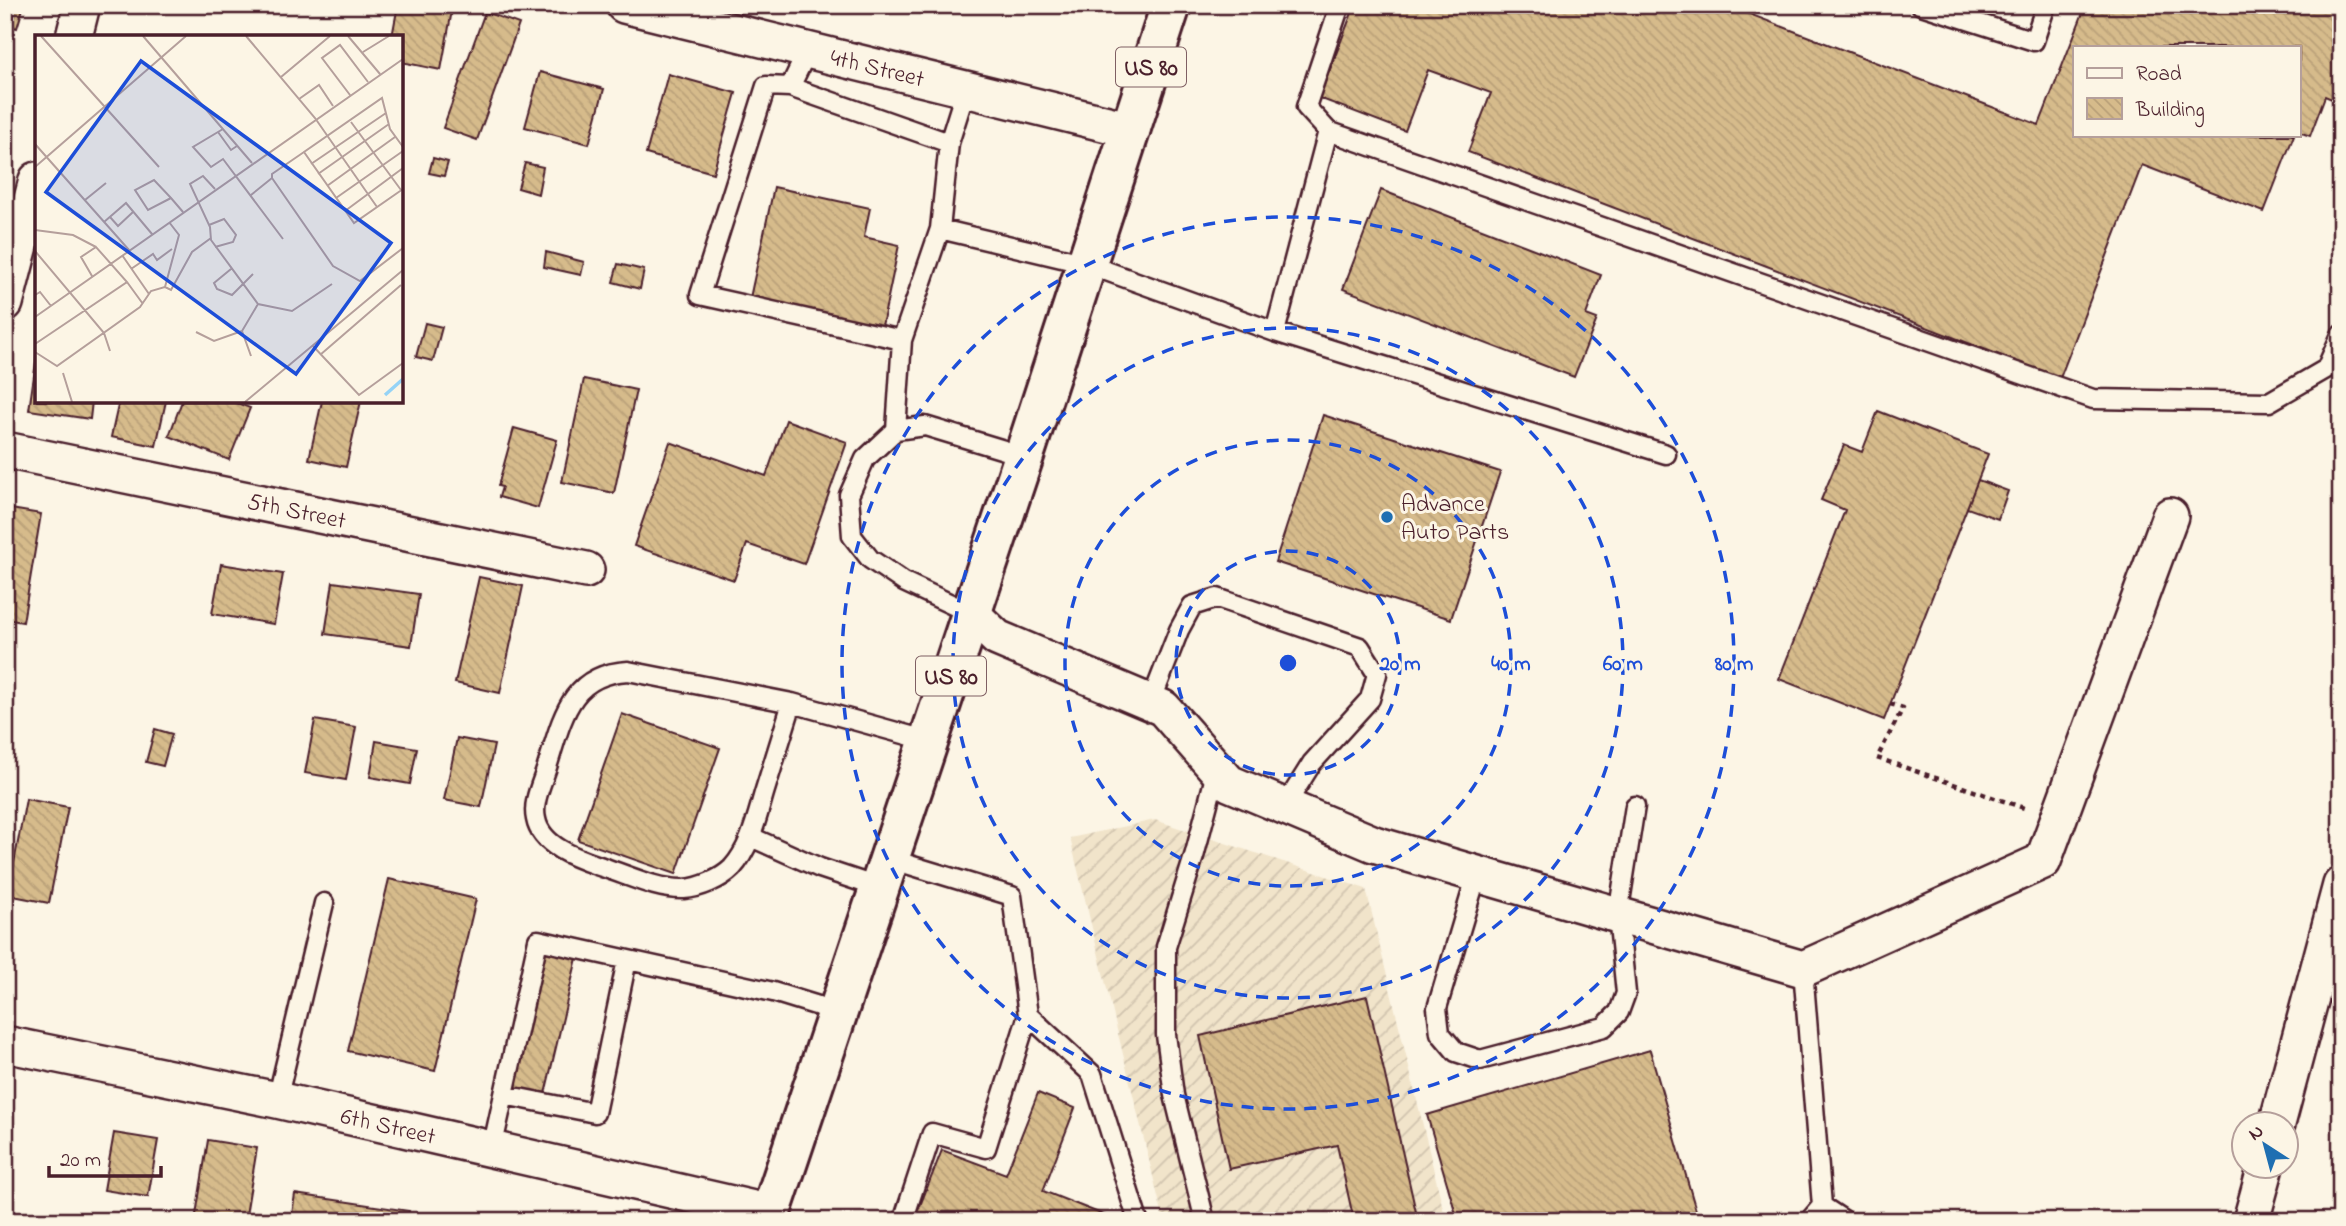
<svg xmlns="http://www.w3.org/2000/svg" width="2346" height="1226" viewBox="0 0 2346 1226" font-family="'Indie Flower',sans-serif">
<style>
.industrial{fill:url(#industrial-furrows)}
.building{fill:url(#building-back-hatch);stroke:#4a1f2b;stroke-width:2}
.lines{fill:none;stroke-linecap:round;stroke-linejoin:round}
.lane-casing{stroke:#4a1f2b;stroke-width:23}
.street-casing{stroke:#4a1f2b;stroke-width:40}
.primary-casing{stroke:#4a1f2b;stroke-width:44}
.path{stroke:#4a1f2b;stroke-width:4.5;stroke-dasharray:5 5;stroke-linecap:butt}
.lane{stroke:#fcf5e5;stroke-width:18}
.street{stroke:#fcf5e5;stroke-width:35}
.primary{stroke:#fcf5e5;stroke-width:38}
.ring{fill:none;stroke:#1d4ed8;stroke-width:3.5;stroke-dasharray:12 9}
.poi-dot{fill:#1f6fb2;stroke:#fcf5e5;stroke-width:2.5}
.labels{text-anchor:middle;stroke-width:6;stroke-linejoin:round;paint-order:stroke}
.shield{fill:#fcf5e5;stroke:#7f5f63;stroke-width:2}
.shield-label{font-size:23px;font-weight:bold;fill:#4a1f2b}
.street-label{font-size:24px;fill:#4a1f2b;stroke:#fcf5e5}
.poi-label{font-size:24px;fill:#4a1f2b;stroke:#fcf5e5;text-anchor:start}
.inset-river{fill:none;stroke:#95d3f6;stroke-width:3.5}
.inset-road{fill:none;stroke:#b59f9b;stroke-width:2}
.view{fill:#1d4ed8;fill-opacity:0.15;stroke:#1d4ed8;stroke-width:3.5}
.inset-edge{fill:none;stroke:#4a1f2b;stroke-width:3.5}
.centre{fill:#1d4ed8;stroke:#fcf5e5;stroke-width:3.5}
.ring-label{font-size:21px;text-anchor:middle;font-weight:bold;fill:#1d4ed8;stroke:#fcf5e5;stroke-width:6;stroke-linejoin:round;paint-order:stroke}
</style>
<defs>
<pattern id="industrial-furrows" width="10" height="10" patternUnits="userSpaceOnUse" patternTransform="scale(1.75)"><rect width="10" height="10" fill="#f1e4ca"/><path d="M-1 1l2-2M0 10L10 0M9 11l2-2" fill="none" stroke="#d0c3ae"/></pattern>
<pattern id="building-back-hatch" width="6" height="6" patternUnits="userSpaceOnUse" patternTransform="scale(1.75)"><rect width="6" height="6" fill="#d6bb8b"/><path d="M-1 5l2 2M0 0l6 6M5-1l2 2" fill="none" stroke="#b9a078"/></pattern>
</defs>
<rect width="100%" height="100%" fill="#fcf5e5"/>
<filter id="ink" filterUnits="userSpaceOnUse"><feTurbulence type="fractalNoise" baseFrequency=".0143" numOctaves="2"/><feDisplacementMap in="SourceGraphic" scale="14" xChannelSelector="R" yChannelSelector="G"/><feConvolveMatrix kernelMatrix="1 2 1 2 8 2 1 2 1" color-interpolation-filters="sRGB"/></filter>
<g filter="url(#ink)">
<path class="industrial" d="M1155,820L1366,889L1446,1221H1164L1070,838Z"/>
<path class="building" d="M5,5H24L17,28L5,25Z
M398,5H453L441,70L401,62V37H392Z
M1355,5H1726L2039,125L2086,5H2341V103L2325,96L2310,136L2299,132V47H2075V135H2294L2264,212L2142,165L2060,378L1468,152L1491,93L1428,70L1405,131L1319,98Z
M485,12L519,24L477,140L443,128Z
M540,72L604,89L589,144L525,127Z
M668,74L736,93L713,173L646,154Z
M433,158L448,162L444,176L429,173Z
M525,163L543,167L538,194L518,188Z
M774,187L870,208L864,237L899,245L882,326L750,298Z
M1381,190L1601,275L1586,315L1597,319L1574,377L1343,289Z
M546,252L584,262L581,275L544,267Z
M618,264L644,270L640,289L613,282Z
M425,323L442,327L433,361L416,357Z
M37,355V401H92L90,419L29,410Z
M584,379L636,390L614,493L562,482Z
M119,401H166L156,446L111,437Z
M182,401H232L250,408L229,460L169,436Z
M322,401H361L346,467L309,459Z
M1878,411L1988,454L1884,720L1779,679L1845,510L1821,500L1844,445L1862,452Z
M1323,415L1500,472L1451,619L1275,562Z
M786,420L847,442L804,564L747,544L734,580L634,546L670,442L766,476Z
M514,428L557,440L538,508L499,497L502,487L498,486Z
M1978,480L2008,491L1998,519L1967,508Z
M5,508L41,514L23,622L5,619Z
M221,564L283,574L274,624L212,614Z
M479,577L523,586L500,693L455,683Z
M333,582L419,594L411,646L325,634Z
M622,714L720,748L676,874L578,840Z
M315,720L356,727L346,780L305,773Z
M155,729L172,734L163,766L146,762Z
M457,738L494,745L481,807L444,800Z
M376,741L417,748L410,784L370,777Z
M26,799L68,807L49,903L8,895Z
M389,879L476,899L435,1071L348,1051Z
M543,950L577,958L545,1094L512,1086Z
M1367,996L1418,1221H1354L1337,1145L1229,1169L1200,1036Z
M1650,1050L1699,1221H1458L1427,1115Z
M1038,1093L1075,1108L1043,1191L1119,1221H914L942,1150L1006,1174Z
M114,1133L158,1140L148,1197L104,1190Z
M208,1140L257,1148L245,1221H195Z
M295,1194L409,1211L407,1221H291Z"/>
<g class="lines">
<g class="lane-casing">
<path id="lane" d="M1340,5L1306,107L1328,131L2093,399L2269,402L2326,369L2341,335
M1921,5L2034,41L2046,5
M808,50L790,87L766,86L700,295L902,340L940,229L1087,264L1275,332L1666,454
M790,87L949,143L966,89
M940,229L949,143
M1275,332L1328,131
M896,430L902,340
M972,614L904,582L870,559L852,536L849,495L865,459L896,430L925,426L1024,456
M1151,702L1179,630L1192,606L1217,598L1360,647L1377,674L1370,699L1312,763L1285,806
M792,703C783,732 774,761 765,790C757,816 751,847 732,868C721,879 700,888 684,889C657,890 628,875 602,867C579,859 541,847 536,819C532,802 542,783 547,767C562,720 569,674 628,671L792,703L929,741
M751,837L820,868L880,888
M890,859L1012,896L1028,1015L1092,1074L1138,1221
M1477,874L1437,1008L1440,1033L1456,1052L1480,1060L1604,1027L1619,1012L1626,993L1618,915L1635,806
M1803,969L1822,1206L1845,1221
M2315,981L2341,988
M504,1095L595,1113L627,960
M277,1100L324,903
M492,1149L538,940L773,992L838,1012
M903,1221L932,1133L986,1148L1028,1015
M1205,1221L1174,1095L1166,1035V947L1195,853L1217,769
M1809,1221L1822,1206"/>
</g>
<g class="street-casing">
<g id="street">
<path id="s1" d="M624,5L1132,130"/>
<path d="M74,37L82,5"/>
<path d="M5,303L37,180"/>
<path id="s2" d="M5,450L586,570"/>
<path d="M972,614L997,638L1163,708L1229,783L1374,844L1803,969L2043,861L2170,516"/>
<path id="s3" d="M5,1044L277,1100L771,1213"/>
<path d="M2277,1124L2341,885"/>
<path d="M2251,1221L2266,1166"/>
</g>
</g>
<g class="primary-casing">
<path id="primary" d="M768,1221L1024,456L1171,5"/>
</g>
<path class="path" d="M1890,704L1903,708L1877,758L2024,808"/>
<use href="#lane" class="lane"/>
<use href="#street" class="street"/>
<use href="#primary" class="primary"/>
</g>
</g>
<g class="ring">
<circle cx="1288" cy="663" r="112"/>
<circle cx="1288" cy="663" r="223"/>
<circle cx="1288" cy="663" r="335"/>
<circle cx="1288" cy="663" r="446"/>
</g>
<circle class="poi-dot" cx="1387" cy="517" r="7"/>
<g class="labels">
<g class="shield">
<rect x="1116" y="47.5" width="70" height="39" rx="5"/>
<rect x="916" y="656.5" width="70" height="39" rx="5"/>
</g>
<g class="shield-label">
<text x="1151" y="75">US 80</text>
<text x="951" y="684">US 80</text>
</g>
<g class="street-label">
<text dy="8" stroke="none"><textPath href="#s1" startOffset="261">4th Street</textPath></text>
<text dy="8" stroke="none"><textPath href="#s2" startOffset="298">5th Street</textPath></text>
<text dy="8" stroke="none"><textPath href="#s3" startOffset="392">6th Street</textPath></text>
</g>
<g class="poi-label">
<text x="1401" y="511">Advance<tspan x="1401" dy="28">Auto Parts</tspan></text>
</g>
</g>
<g transform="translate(35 35)">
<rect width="368" height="368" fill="#fcf5e5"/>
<path class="inset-river" d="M350,360L368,344"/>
<path class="inset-road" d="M6,1L124,132M108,1L217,128M211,1L280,83L342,172M313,1L345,39M328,17L354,1M246,42L295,1M315,60L287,23L305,10L333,47M264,64L284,50L298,71M316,87L366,155M188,94L158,112L176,132L188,124L248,204M183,97L196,115L202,111M0,109L94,215M368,112L355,94L347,63L269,117L319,188L368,154M269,117L237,139V143L298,231L325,246L368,213M276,129L351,78M0,132L151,1M283,139L354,89M292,151L360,102M180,154L168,141L155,149L175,192L176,205L223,269L257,276L297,249M216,160L237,143M136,163L113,175L100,155L119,145L136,163L148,177M301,163L368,116M50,165L71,148M310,176L368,133M75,182L83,191L98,177M69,187L91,168L117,199M174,190L189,184L201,200L198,207L180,212M0,195L38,200L61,212M0,216L69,298L75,316M87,220L114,259M96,234L118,219L122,225L137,214M196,234L179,248L182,254L197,260L218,239M92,247L108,269M130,252L136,255L157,217L176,203M0,260L5,257L16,271M0,282L368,24M161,297L179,306L207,296M0,309L92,247L61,212L46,222L57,241M277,310L324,360L368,328M0,317L22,331L105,272L116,256L130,252L144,200L134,187M285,320L366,250M216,321L207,296L223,269M28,338L37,367M210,367L368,235"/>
<path class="view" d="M106,26L356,208L261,339L11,157Z"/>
<rect width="368" height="368" class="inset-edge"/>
</g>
<circle cx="1288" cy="663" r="10" class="centre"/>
<g class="ring-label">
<text x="1400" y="670">20 m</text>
<text x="1511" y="670">40 m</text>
<text x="1623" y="670">60 m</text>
<text x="1734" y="670">80 m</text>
</g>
<rect width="2346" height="1226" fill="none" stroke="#fcf5e5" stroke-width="28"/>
<rect x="14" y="14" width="2318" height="1198" fill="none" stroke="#4a1f2b" stroke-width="2.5" filter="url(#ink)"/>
<rect x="2073" y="46" width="228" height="91" fill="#fcf5e5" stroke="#b59f9b" stroke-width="2"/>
<rect x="2087" y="68" width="35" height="10" fill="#fcf5e5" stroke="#b59f9b" stroke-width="2"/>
<text x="2136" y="80" font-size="21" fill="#4a1f2b">Road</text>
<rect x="2087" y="98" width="35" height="21" fill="url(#building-back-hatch)" stroke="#b59f9b" stroke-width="2"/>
<text x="2136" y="116" font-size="21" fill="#4a1f2b">Building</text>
<g transform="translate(2265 1145) rotate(324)"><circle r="33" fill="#fcf5e5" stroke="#b59f9b" stroke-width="2"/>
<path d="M0-5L12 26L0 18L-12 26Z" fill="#1f6fb2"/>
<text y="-10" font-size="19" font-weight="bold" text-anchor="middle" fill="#4a1f2b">N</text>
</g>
<path d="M49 1166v10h112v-10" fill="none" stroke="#4a1f2b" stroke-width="3.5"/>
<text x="60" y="1166" font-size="21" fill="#4a1f2b" stroke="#fcf5e5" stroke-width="5" paint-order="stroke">20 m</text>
</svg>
